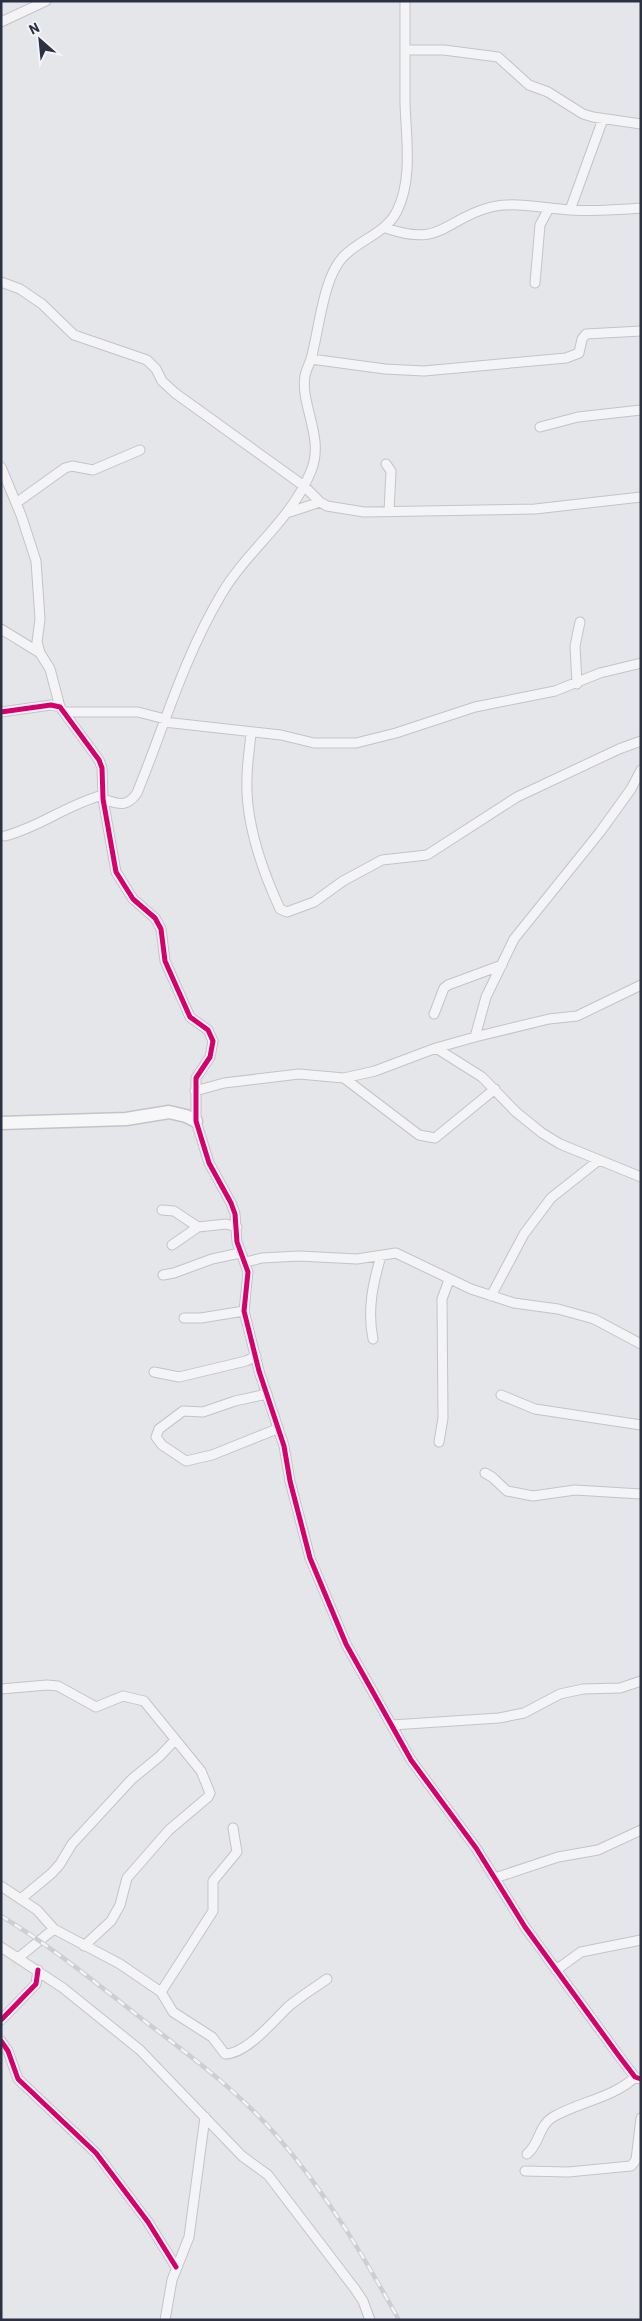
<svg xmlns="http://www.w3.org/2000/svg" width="642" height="2321" viewBox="0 0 642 2321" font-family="Barlow,sans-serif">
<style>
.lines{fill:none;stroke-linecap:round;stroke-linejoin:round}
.street-casing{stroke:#c2c4c7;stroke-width:11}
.secondary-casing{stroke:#c2c4c7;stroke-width:15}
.street{stroke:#f4f4f6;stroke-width:9}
.secondary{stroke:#f7f7f8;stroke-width:12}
.rail-casing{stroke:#cdced1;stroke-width:4.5}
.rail{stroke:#f3f4f8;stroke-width:2.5;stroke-dasharray:8;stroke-linecap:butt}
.cycleway-casing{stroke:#f3f4f8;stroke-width:8}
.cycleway{stroke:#d6006c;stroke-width:5}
</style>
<rect width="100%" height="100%" fill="#e4e6e9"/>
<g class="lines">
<g class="street-casing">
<path id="street" d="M1,22L46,1
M405,50H444L498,57L529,85L548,92L583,114L593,117L641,124
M570,210L603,119
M386,228C443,248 444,219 491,207C512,202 538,207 560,209C586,212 614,210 641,208
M1,282L20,289L42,304L74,335L147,360L156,369L162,381L175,393L304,486L320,502L327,506L364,512L535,509L641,497
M535,283L540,225L549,208
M311,359L385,369L424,371L566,358L579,353L582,339L586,334L641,331
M540,427L578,417L641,410
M386,464L391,471L389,512
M1,467L21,515L36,561L40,619L37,642L40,653L50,669L60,707
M16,503L65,468L72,466L93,470L140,450
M290,512L320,502
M1,629L40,653
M577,684L575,646L580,622
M1,712L51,705L60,707L99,760L102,768L103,799L116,872L133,899L155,918L161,929L165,961L190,1017L208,1030L213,1041L210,1057L196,1078V1121L209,1163L231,1203L235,1214L237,1242L248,1272L244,1311L259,1371L284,1446L290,1481L310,1558L346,1644L411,1760L476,1848L525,1927L619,2056L635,2077L641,2079
M64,712H138L165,719
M164,722L281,735L314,743H356L396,733L475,707L555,691L600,673L641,663
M251,732C250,747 247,763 247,778C245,822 262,870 280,909L287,912L314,902L343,881L382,860L427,855L517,797L619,749L641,741
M103,799C118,804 127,808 137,793C164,727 184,657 221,595C247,550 291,521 311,471C325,438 300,405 305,376C306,370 309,365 311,359C319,331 323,276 344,256C361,239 386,233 397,211C413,179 406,137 405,103C405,69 405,35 405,1
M5,836C40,827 68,804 103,795
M434,1014L444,988L448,985L502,965
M475,1037L486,997L514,939L600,832L631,789L641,770
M436,1048L482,1077L516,1112L542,1133L560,1144L641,1177
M344,1078L419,1135L435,1138L495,1089
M195,1091L224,1083L299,1074L344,1078L375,1071L436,1048L475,1037L549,1019L577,1016L641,985
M162,1210L174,1211L198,1227L226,1224L237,1227
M172,1245L198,1227
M246,1262L262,1258L299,1256L357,1259L396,1253L471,1289L514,1303L558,1309L594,1319L641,1344
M163,1275L174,1273L212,1259L240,1253
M491,1296L524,1234L551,1198L599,1160
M184,1318H201L244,1311
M373,1339C367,1310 373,1283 381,1256
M154,1372L179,1377L246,1361L256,1356
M267,1394L235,1401L203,1412L183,1411L159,1429L156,1437L162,1445L186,1461L212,1455L277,1429
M501,1395L535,1409L641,1425
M439,1442L443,1418L442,1299L449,1280
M485,1473L492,1477L507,1491L533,1496L575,1490L641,1494
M1,1689L47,1685L58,1686L96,1707L123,1696L144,1701L201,1771L210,1793L208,1797L169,1830L127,1878L120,1905L111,1921L84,1946
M392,1725L499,1718L524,1713L560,1694L583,1689L620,1688L641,1681
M495,1878L558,1857L598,1850L641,1830
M1,1886L37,1910L54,1929L120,1964L161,1992L173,2012L212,2037L225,2054C247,2054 274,2020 289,2006C301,1996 314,1988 327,1979
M22,1898L52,1873L60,1864L72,1844L132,1779L160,1756L175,1740
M1,1947L63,1988L140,2050L242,2156L268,2175L355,2289L363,2301L370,2320
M18,1958L54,1929
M556,1970L581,1952L641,1940
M161,1992L213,1911V1881L237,1852L233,1828
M1,2020L36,1984L38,1970
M1,2041L8,2051L18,2079L96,2153L148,2222L176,2267
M527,2154C540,2144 538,2126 553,2117C579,2102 615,2097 635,2077
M525,2171L568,2172L631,2166L636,2160L641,2118
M165,2320L172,2280L189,2237L205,2117"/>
</g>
<g class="secondary-casing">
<path id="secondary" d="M1,1123L126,1119L169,1112L186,1116L196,1121"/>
</g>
<use href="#street" class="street"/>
<use href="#secondary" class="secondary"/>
<g class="rail-casing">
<path id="rail" d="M1,1916C51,1946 96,1983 142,2019C189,2055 236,2089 276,2135C325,2191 363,2255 399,2320"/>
</g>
<use href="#rail" class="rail"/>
<g class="cycleway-casing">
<path id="cycleway" d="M1,712L51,705L60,707L99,760L102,768L103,799L116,872L133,899L155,918L161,929L165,961L190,1017L208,1030L213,1041L210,1057L196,1078V1121L209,1163L231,1203L235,1214L237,1242L248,1272L244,1311L259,1371L284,1446L290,1481L310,1558L346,1644L411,1760L476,1848L525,1927L619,2056L635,2077L641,2079
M1,2020L36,1984L38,1970
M1,2041L8,2051L18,2079L96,2153L148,2222L176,2267"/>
</g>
<use href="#cycleway" class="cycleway"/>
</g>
<rect width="642" height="2321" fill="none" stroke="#2b3142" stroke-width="5"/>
<g transform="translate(40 40) rotate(333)" stroke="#f3f4f8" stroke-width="4" paint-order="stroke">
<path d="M0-4L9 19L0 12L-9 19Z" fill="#2b3142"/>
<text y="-8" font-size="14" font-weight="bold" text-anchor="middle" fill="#2b3142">N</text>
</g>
</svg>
